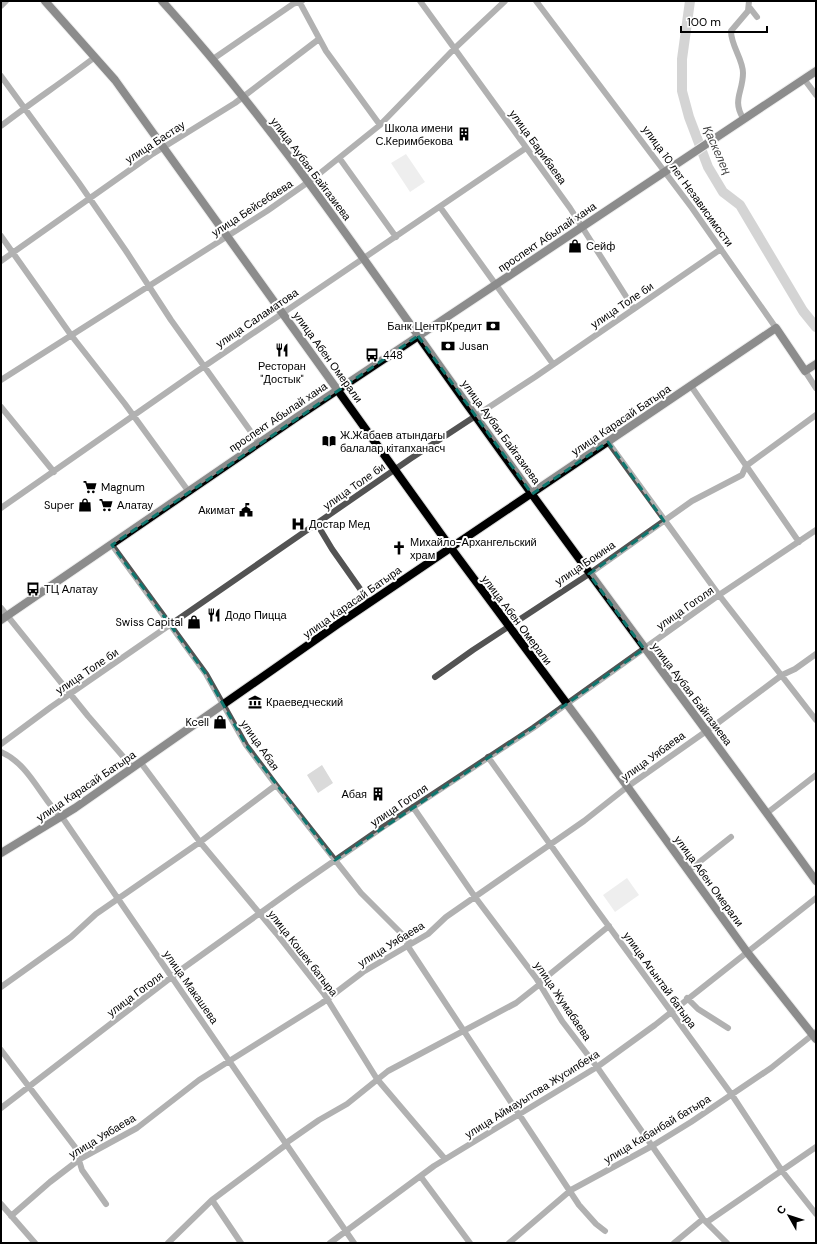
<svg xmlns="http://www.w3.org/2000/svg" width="817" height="1244" viewBox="0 0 817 1244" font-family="'DM Sans',sans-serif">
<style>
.green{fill:#dadada}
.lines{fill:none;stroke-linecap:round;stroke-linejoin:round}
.river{stroke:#a1a1a1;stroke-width:10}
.major-casing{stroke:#dbdbdb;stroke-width:10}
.minor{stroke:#535353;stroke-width:6}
.major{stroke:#000;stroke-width:8}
.marked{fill:none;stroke:#0f766e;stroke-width:3;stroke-dasharray:8 5;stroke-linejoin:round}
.labels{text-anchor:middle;stroke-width:4;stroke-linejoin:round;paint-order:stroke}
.poi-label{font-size:11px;fill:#000;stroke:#fff;text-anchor:start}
.street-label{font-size:11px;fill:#000;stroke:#fff}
.water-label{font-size:12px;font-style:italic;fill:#424242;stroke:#fff}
</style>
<rect width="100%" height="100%" fill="#fff"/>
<path class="green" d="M406,154L425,182L410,192L391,163Z
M322,765L333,783L318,793L307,775Z
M627,878L639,895L615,912L603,895Z"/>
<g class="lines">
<path class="river" d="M690,1L682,59V91L689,117L708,167L723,192L740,205L803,311L816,327"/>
<g class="major-casing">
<path id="major" d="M45,1L115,80L451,548L590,735L747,952L816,1039
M162,1C278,129 373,274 474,414C586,571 703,724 816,881
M1,620L297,417L816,71
M1,853L75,808L338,624L776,328L805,371L816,364"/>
</g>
<path class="minor" d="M299,1L326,51L380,125
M420,1L570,208L634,309
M536,1L692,208L776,328
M1,6L6,1
M750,8L757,17
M213,59L293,4L302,1
M1,76L79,183L126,251L171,320L259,443
M804,79L816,95
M743,118C732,100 743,92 743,73C743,59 731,46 731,31L748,11L749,1
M1,126C32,102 64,81 95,57
M340,159L396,237
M440,207L553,364
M1,236L71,335L125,404L189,492
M1,261L151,155L235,103L319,39
M805,371L816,388
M1,380L267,211L314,178L380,125L454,49L505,1
M691,386L799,542
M1,407L54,472
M608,442L719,595L816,720
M746,466L816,415
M1,508L193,374L526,148
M317,524L332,549L370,603
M112,545L206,674L246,745L276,785L361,893L411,943
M1,608L88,716L133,768
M435,677L473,650L589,574L692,501L742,475L746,466
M1,744L51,707L410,459L535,377L721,249
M1,752C31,765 41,800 64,820L354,1243
M488,757L594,906L732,1095L782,1171L816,1214
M141,763L200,842L276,933L324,994L377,1079L445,1159
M413,807L475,897L536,978L562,1021L597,1067L703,1219L727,1243
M767,813L816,775
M688,871L731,837
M407,945L579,1205L596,1224L605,1231
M539,983L609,926
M1,987L71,937L96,914L200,842L276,785
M687,998L698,1009L728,1028
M1,1050L75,1147L82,1170L106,1204
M1,1108L182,969L295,888L383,827L533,728L719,595L816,530
M286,1143L319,1120L347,1104L388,1071L516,1003L540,984
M421,1177L470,1243
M212,1200L241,1243
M1,1204L35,1243
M11,1216L50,1182L80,1159L137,1128L199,1080L322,1003L363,972L428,934L446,917L584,821L627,787L715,725L782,675L795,669L816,654
M707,1222L816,1147
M168,1243L212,1200L287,1144
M330,1243L434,1166L597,1067L655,1025L816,898
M509,1243L571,1190L652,1146L691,1122L771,1068L816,1032
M674,1243L703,1219"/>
<use href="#major" class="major"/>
</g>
<path d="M0 0H817V1244H0ZM418,336L532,494L608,442L664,521L589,574L644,649L533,728L335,860L246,745L206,674L112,545Z" fill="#fff" fill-opacity=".55" fill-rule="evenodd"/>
<path class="marked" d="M418,336L532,494L608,442L664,521L589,574L644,649L533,728L335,860L246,745L206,674L112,545Z"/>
<defs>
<g id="building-bare" transform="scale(1.08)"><path d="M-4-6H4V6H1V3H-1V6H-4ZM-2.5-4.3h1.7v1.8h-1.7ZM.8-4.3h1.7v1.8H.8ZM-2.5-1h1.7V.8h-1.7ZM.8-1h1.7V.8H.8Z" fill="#000" stroke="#fff" stroke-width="2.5" paint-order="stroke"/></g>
<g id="shop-bare" transform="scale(1.08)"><path d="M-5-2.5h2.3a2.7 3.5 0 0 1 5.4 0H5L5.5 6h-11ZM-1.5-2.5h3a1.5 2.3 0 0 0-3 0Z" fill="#000" stroke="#fff" stroke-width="2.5" paint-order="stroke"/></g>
<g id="bank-bare" transform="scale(1.08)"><path d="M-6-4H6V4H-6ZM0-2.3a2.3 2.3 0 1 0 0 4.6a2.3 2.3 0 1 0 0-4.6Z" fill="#000" stroke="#fff" stroke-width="2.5" paint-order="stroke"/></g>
<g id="restaurant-bare" transform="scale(1.08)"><path d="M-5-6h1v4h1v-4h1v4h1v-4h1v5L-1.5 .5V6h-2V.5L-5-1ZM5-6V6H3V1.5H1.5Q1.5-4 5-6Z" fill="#000" stroke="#fff" stroke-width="2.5" paint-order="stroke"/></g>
<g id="bus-bare" transform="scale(1.08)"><path d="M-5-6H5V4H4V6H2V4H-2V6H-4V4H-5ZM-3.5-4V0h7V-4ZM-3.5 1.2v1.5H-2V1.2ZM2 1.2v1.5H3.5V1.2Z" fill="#000" stroke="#fff" stroke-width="2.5" paint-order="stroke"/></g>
<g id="library-bare" transform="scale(1.08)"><path d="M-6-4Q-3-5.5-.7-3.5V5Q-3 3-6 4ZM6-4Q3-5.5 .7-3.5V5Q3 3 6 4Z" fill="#000" stroke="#fff" stroke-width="2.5" paint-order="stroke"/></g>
<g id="supermarket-bare" transform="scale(1.08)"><path d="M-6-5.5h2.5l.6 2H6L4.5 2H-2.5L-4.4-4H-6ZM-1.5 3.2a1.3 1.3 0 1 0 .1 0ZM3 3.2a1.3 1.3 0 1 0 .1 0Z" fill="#000" stroke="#fff" stroke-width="2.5" paint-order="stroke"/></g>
<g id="civic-bare" transform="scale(1.08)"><path d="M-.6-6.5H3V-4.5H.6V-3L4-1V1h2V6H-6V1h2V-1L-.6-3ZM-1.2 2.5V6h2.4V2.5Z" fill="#000" stroke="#fff" stroke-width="2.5" paint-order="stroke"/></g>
<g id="hospital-bare" transform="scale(1.08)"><path d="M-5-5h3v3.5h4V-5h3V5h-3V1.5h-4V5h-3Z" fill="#000" stroke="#fff" stroke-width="2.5" paint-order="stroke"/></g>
<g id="church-bare" transform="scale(1.08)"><path d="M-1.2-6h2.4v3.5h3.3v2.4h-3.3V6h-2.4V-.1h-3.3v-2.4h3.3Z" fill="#000" stroke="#fff" stroke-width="2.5" paint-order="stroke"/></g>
<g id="museum-bare" transform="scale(1.08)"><path d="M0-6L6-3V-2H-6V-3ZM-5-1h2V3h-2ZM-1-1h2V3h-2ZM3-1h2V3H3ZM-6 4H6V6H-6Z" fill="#000" stroke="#fff" stroke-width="2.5" paint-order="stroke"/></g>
</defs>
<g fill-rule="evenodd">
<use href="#building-bare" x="464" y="134"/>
<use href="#shop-bare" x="575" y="246"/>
<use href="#bank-bare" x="493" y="326"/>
<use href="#bank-bare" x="448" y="346"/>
<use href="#restaurant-bare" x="282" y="350"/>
<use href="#bus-bare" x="372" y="355"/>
<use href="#library-bare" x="329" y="441"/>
<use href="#supermarket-bare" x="90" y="487"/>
<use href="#shop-bare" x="85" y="505"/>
<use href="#supermarket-bare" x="106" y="505"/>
<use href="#civic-bare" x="246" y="510"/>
<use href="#hospital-bare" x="298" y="524"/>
<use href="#church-bare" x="399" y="548"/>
<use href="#bus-bare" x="33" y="589"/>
<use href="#restaurant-bare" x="214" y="615"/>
<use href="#shop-bare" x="194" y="622"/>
<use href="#museum-bare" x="255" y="702"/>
<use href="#shop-bare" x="220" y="722"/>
<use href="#building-bare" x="378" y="794"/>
</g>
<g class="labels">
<g class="poi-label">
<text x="453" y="132" text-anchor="end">Школа имени<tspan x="453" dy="13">С.Керимбекова</tspan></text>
<text x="586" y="250">Сейф</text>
<text x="482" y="330" text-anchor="end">Банк ЦентрКредит</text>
<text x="459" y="350">Jusan</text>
<text x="383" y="359">448</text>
<text x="282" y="370" text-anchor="middle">Ресторан<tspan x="282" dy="13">"Достык"</tspan></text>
<text x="340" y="439">Ж.Жабаев атындағы<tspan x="340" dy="13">балалар кітапханасч</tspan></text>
<text x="101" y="491">Magnum</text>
<text x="74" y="509" text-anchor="end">Super</text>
<text x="117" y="509">Алатау</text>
<text x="235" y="514" text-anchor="end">Акимат</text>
<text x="309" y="528">Достар Мед</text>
<text x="410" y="546">Михайло-Архангельский<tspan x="410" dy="13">храм</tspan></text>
<text x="44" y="593">ТЦ Алатау</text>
<text x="225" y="619">Додо Пицца</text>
<text x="183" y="626" text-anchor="end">Swiss Capital</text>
<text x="266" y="706">Краеведческий</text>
<text x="209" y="726" text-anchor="end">Kcell</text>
<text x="367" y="798" text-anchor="end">Абая</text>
</g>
<g class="street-label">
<text transform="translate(155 142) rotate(-33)" y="4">улица Бастау</text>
<text transform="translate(538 147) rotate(54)" y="4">улица Барибаева</text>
<text transform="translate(311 169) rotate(53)" y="4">улица Аубая Байгазиева</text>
<text transform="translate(688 186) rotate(54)" y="4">улица 10 лет Независимости</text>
<text transform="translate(252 208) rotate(-33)" y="4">улица Бейсебаева</text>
<text transform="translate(547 237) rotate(-34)" y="4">проспект Абылай хана</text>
<text transform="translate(622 305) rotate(-34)" y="4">улица Толе би</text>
<text transform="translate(257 318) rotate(-34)" y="4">улица Саламатова</text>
<text transform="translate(328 357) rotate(54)" y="4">улица Абен Омерали</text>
<text transform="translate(278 417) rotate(-34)" y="4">проспект Абылай хана</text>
<text transform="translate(621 420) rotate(-34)" y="4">улица Карасай Батыра</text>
<text transform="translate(501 432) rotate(54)" y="4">улица Аубая Байгазиева</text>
<text transform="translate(354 486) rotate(-35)" y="4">улица Толе би</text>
<text transform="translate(585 563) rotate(-34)" y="4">улица Бокина</text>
<text transform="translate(352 602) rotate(-35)" y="4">улица Карасай Батыра</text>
<text transform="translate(685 608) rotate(-35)" y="4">улица Гоголя</text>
<text transform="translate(517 620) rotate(53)" y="4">улица Абен Омерали</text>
<text transform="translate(87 671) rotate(-34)" y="4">улица Толе би</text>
<text transform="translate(692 694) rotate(53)" y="4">улица Аубая Байгазиева</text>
<text transform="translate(260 745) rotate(55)" y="4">улица Абая</text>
<text transform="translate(653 756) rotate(-36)" y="4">улица Уябаева</text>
<text transform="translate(86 786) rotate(-34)" y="4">улица Карасай Батыра</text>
<text transform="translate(399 805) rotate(-34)" y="4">улица Гоголя</text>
<text transform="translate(709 881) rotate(54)" y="4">улица Абен Омерали</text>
<text transform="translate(391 944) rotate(-32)" y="4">улица Уябаева</text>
<text transform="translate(303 953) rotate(52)" y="4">улица Кошек батыра</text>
<text transform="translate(660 980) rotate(54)" y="4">улица Агынтай батыра</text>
<text transform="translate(191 987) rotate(55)" y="4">улица Макашева</text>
<text transform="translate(135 994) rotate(-37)" y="4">улица Гоголя</text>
<text transform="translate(563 1001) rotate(56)" y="4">улица Жумабаева</text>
<text transform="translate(532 1094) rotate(-32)" y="4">улица Аймауытова Жусипбека</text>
<text transform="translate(657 1129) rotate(-31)" y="4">улица Кабанбай батыра</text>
<text transform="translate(102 1136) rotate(-31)" y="4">улица Уябаева</text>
</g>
<g class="water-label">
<text transform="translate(717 150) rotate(66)" y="4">Қаскелең</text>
</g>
</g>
<rect width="817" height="1244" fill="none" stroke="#000000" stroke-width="4"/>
<g transform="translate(789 1216) rotate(309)" stroke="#ffffff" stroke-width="3" paint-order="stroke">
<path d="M0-3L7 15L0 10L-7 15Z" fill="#000000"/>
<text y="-6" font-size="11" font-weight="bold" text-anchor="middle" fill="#000000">С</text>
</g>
<path d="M681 26v6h86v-6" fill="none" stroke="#000000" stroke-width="2"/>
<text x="687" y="26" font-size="12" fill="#000000" stroke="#ffffff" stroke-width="3" paint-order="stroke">100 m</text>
</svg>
